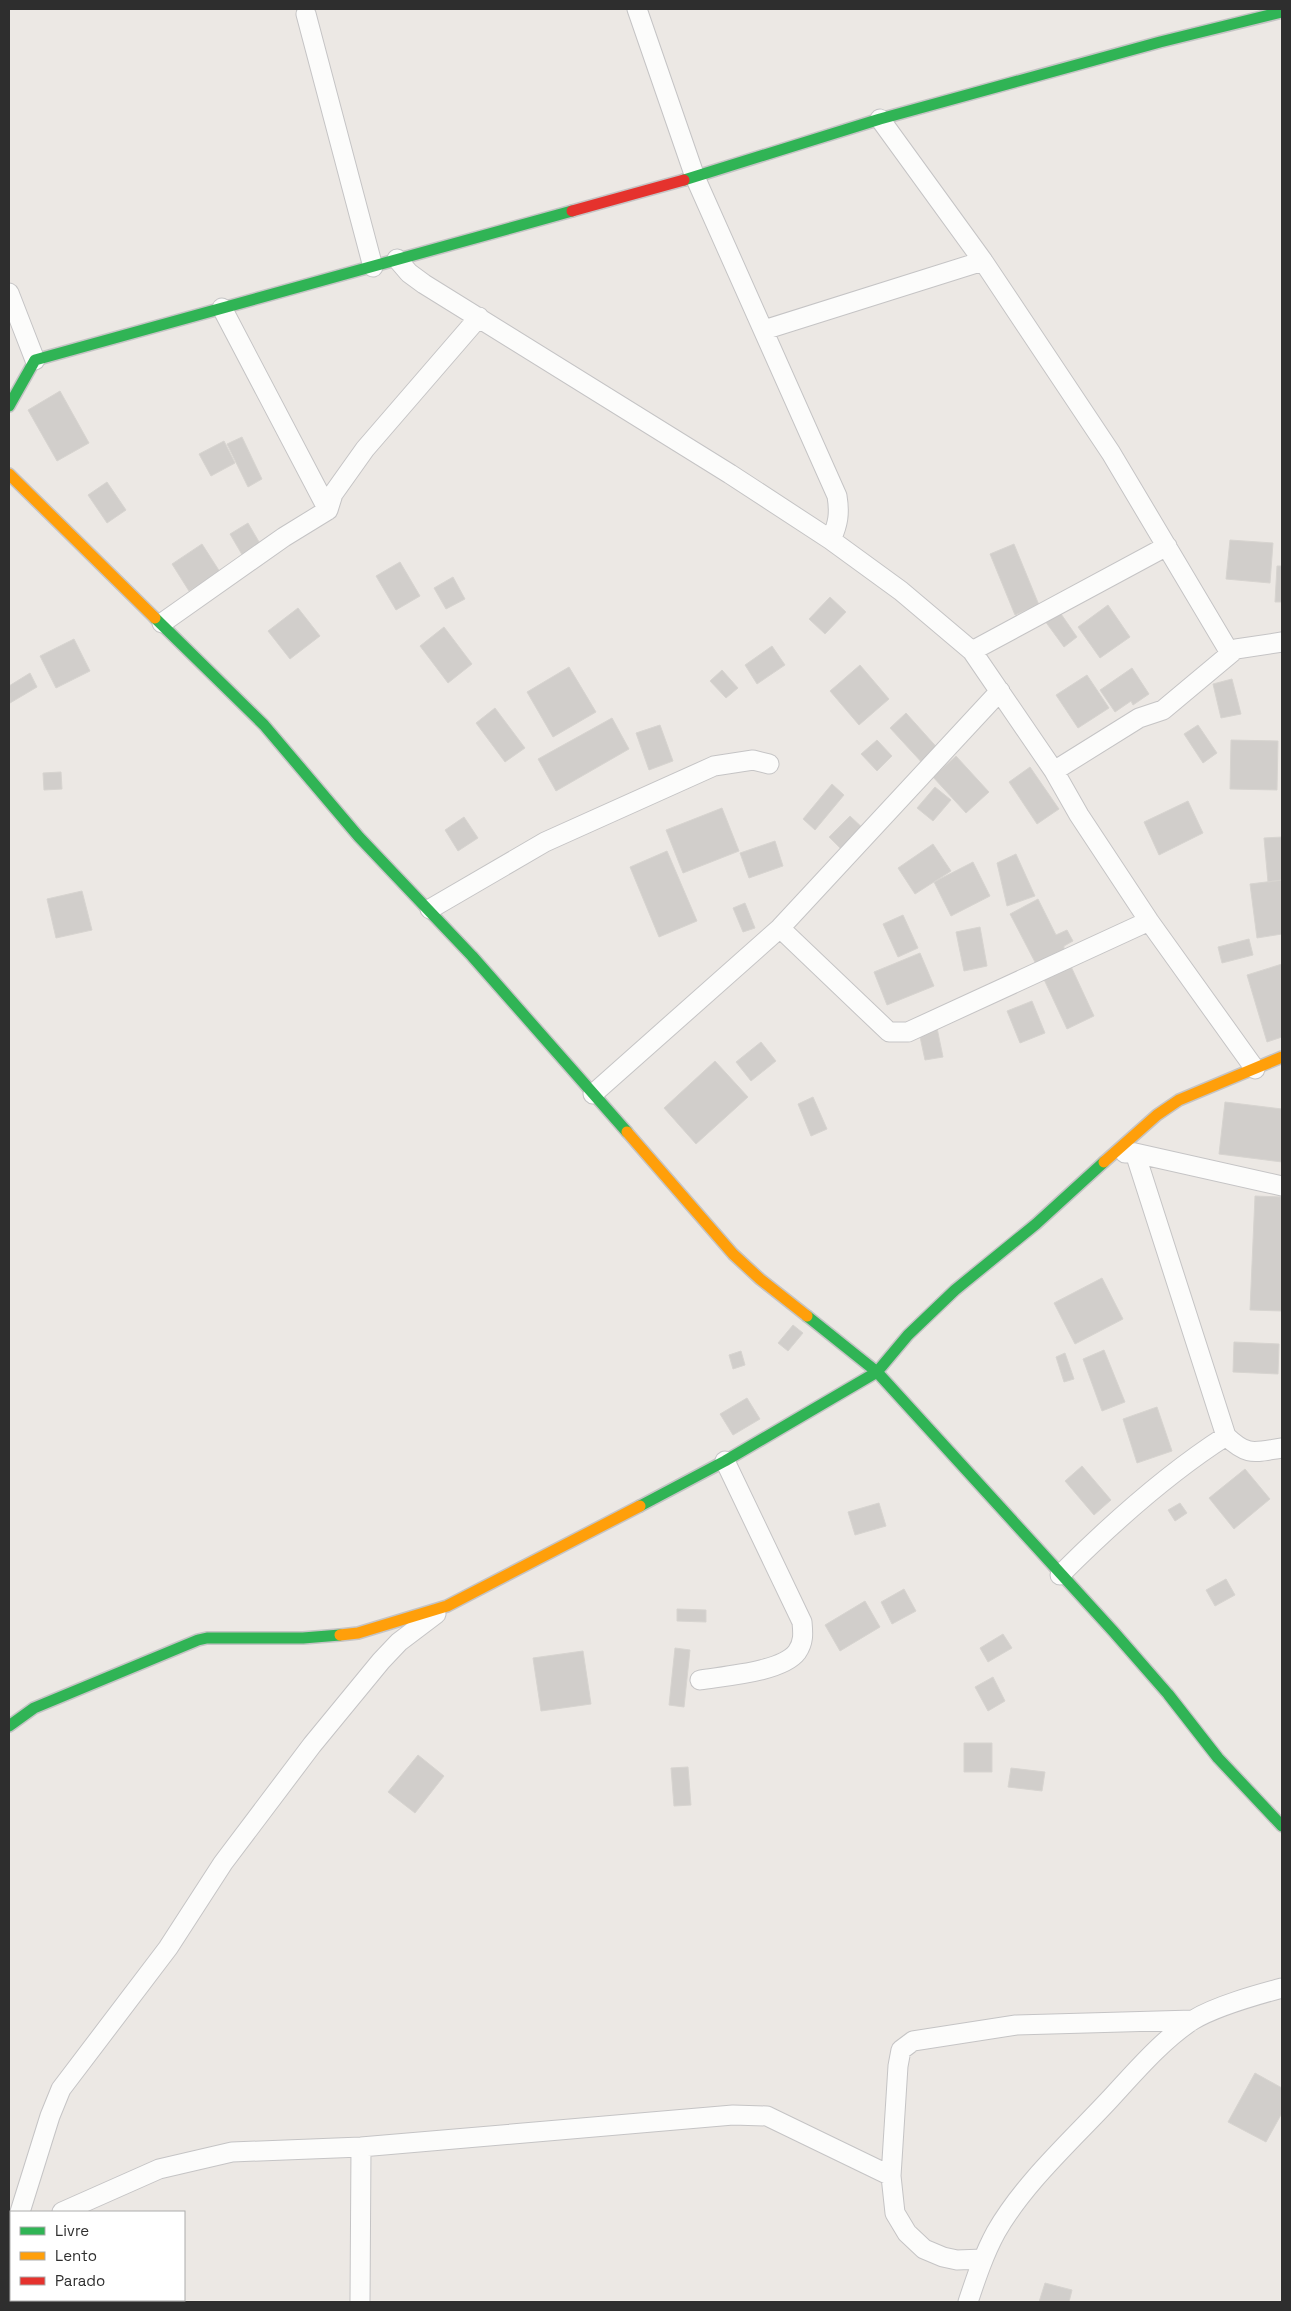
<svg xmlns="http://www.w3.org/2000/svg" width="1291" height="2311" viewBox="0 0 1291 2311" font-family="'Space Grotesk',sans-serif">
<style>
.building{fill:#d1cecb;stroke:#d7d4d0}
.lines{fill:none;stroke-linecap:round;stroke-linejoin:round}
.street-casing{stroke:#c5c4c5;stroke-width:21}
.fast-casing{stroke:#c5c4c5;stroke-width:14}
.slow-casing{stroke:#c5c4c5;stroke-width:14}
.jam-casing{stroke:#c5c4c5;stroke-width:14}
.street{stroke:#fcfcfb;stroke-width:19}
.fast{stroke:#30b455;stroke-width:11}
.slow{stroke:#ff9f0a;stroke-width:11}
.jam{stroke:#e5322d;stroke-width:11}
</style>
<rect width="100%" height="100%" fill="#ece8e4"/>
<path class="building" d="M60,391L89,443L57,461L28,410Z
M242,437L262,479L248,487L227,444Z
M224,441L235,463L211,476L199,454Z
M107,482L126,510L107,523L88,495Z
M248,523L262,547L244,558L230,534Z
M1230,540L1273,543L1270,583L1226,579Z
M202,544L220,572L189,591L172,564Z
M1014,544L1039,605L1015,615L990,554Z
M400,562L420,596L396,610L376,576Z
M1277,566H1282V602H1275Z
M453,577L465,599L446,609L434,588Z
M830,597L846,612L825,634L809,619Z
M1108,605L1130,637L1100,658L1078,627Z
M298,608L320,636L290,659L268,631Z
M1059,611L1077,637L1064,647L1045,621Z
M444,627L472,664L448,683L420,646Z
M74,639L90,671L56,688L40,656Z
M772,646L785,665L757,684L745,665Z
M860,665L889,699L859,725L830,691Z
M569,667L596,712L553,737L527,692Z
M1132,668L1149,694L1133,705L1131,701L1115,712L1100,690Z
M722,670L738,688L726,698L710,681Z
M30,673L37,687L10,703L9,686Z
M1087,675L1109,708L1078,728L1056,695Z
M1232,679L1241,714L1221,718L1213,684Z
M495,708L525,748L505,762L476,723Z
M906,713L941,752L925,766L890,728Z
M612,718L629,749L556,791L538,759Z
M660,725L673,761L649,770L636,733Z
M1198,725L1217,753L1203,763L1184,734Z
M877,740L892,756L877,771L861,754Z
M1231,740L1278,741L1277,790L1230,789Z
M956,756L989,792L966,813L933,777Z
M1030,767L1059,809L1037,824L1009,782Z
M61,772L62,789L44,790L43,773Z
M832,784L844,795L815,830L803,819Z
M935,787L951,800L933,821L917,808Z
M1188,801L1203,833L1159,855L1144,822Z
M722,808L739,851L683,873L666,830Z
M850,816L867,832L846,854L829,837Z
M464,817L478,838L458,851L445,830Z
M1282,837V880L1268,882L1264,838Z
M775,841L783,866L749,878L740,853Z
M933,844L951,871L915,894L898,868Z
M667,851L697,921L659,937L630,867Z
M1016,854L1035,896L1007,906L997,863Z
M973,862L990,896L951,916L934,882Z
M1282,880V934L1257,938L1250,884Z
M82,891L92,930L56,938L47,899Z
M1038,899L1056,935L1067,930L1073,941L1064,946V952L1037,966L1010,914Z
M745,903L755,928L743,932L733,908Z
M903,915L918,948L898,957L883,924Z
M980,927L987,966L964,971L956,932Z
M1249,939L1253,955L1222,963L1218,947Z
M920,953L934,986L887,1005L874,972Z
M1068,960L1094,1016L1067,1029L1041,973Z
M1282,964V1037L1267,1042L1247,975Z
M1032,1001L1045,1033L1020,1043L1007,1011Z
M937,1028L943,1057L925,1060L919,1032Z
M761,1042L776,1061L751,1081L736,1062Z
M715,1061L748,1097L696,1144L664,1108Z
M813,1097L827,1129L811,1136L798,1104Z
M1225,1102L1282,1109V1162L1219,1154Z
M1255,1196L1282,1197V1311L1250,1310Z
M1102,1278L1123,1319L1075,1344L1054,1303Z
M793,1325L803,1333L788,1351L778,1343Z
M1234,1342L1279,1344L1278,1374L1233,1372Z
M1104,1350L1125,1402L1102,1411L1083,1359Z
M741,1351L745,1365L733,1369L729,1355Z
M1065,1353L1074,1379L1064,1382L1056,1357Z
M747,1398L760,1419L733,1435L720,1414Z
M1157,1407L1172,1451L1137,1463L1123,1419Z
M1082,1466L1111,1500L1094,1515L1065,1481Z
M1245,1469L1270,1499L1234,1529L1209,1498Z
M879,1503L886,1526L855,1535L848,1512Z
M1180,1503L1187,1513L1175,1521L1168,1510Z
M1226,1579L1235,1595L1215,1606L1206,1590Z
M904,1589L916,1611L892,1624L881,1602Z
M865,1601L880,1627L840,1651L825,1625Z
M677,1609L706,1610V1622L677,1621Z
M1003,1634L1012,1648L988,1662L980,1648Z
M675,1648L690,1650L684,1707L669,1705Z
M583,1651L591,1704L541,1711L533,1658Z
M993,1677L1005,1701L988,1711L975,1687Z
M964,1743H992V1772H964Z
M418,1755L444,1776L415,1813L388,1792Z
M688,1767L691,1805L674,1806L671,1768Z
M1011,1768L1045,1772L1042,1791L1008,1787Z
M1255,2073L1282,2088V2113L1266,2142L1228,2122Z
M1045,2283L1072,2290L1069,2302H1039Z"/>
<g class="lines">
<g class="street-casing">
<path id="street" d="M637,9L695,177L837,496C840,514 838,524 831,540
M306,14L373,267
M880,119L983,261L1111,453L1230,653
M397,259L409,273L424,284L730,474L831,540L901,591L972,651L1054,771L1079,815L1149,921L1255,1069
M9,293L35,360
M222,308L328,510
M764,330L983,261
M162,623L284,537L328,510L333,494L365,449L479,317
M972,651L1167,546
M1054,771L1139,718L1163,710L1236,649L1282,642
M430,909L545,842L714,766L753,760L769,764
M780,928L889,1032H908L1149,921
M593,1094L780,928L1000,691
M1125,1153H1135L1282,1186
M1135,1153L1226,1436C1248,1457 1254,1452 1282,1448
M1060,1575C1111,1524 1165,1475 1226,1436
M700,1680C724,1676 782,1672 797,1652C804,1642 803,1633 802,1622L725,1461
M20,2212L50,2116L61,2089L168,1948L223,1863L312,1745L381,1661L399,1642L436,1614
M62,2212L159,2169L232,2152L361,2147L733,2115L767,2116L891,2176
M9,2238L11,2237
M983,2259L957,2260L943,2257L924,2249L907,2233L895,2213L891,2176L898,2066L901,2050L913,2041L1016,2025L1193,2020
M22,2300L23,2302
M360,2302L361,2147
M968,2302C976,2278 984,2254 996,2232C1024,2183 1072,2140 1110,2099C1134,2073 1163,2039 1193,2020C1216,2006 1256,1995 1282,1988"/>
</g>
<g class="fast-casing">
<path id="fast" d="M684,180L880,119L1160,42L1282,12
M9,406L35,360L572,211
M155,618L264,725L359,837L472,956L627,1132
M807,1316L877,1372L1113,1631L1168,1694L1218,1758L1282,1826
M640,1506L725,1461L877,1372L908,1335L955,1290L1036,1224L1104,1162
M9,1726L34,1708L198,1640L207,1638H303L340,1635"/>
</g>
<g class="slow-casing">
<path id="slow" d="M9,474L155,618
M627,1132L733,1254L760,1279L807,1316
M1104,1162L1157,1115L1179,1100L1282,1057
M340,1635L358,1633L447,1606L640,1506"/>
</g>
<g class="jam-casing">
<path id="jam" d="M572,211L684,180"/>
</g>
<use href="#street" class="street"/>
<use href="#fast" class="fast"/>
<use href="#slow" class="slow"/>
<use href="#jam" class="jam"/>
</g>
<rect width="1291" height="2311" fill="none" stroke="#2e2e2e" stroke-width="20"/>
<rect x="10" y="2211" width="175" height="90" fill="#ffffff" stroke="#ababab"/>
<rect x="20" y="2227" width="25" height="8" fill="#30b455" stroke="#ababab"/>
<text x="55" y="2236" font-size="15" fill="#2e2e2e">Livre</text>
<rect x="20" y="2252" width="25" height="8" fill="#ff9f0a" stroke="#ababab"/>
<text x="55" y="2261" font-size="15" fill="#2e2e2e">Lento</text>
<rect x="20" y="2277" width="25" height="8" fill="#e5322d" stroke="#ababab"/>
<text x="55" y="2286" font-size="15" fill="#2e2e2e">Parado</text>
</svg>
